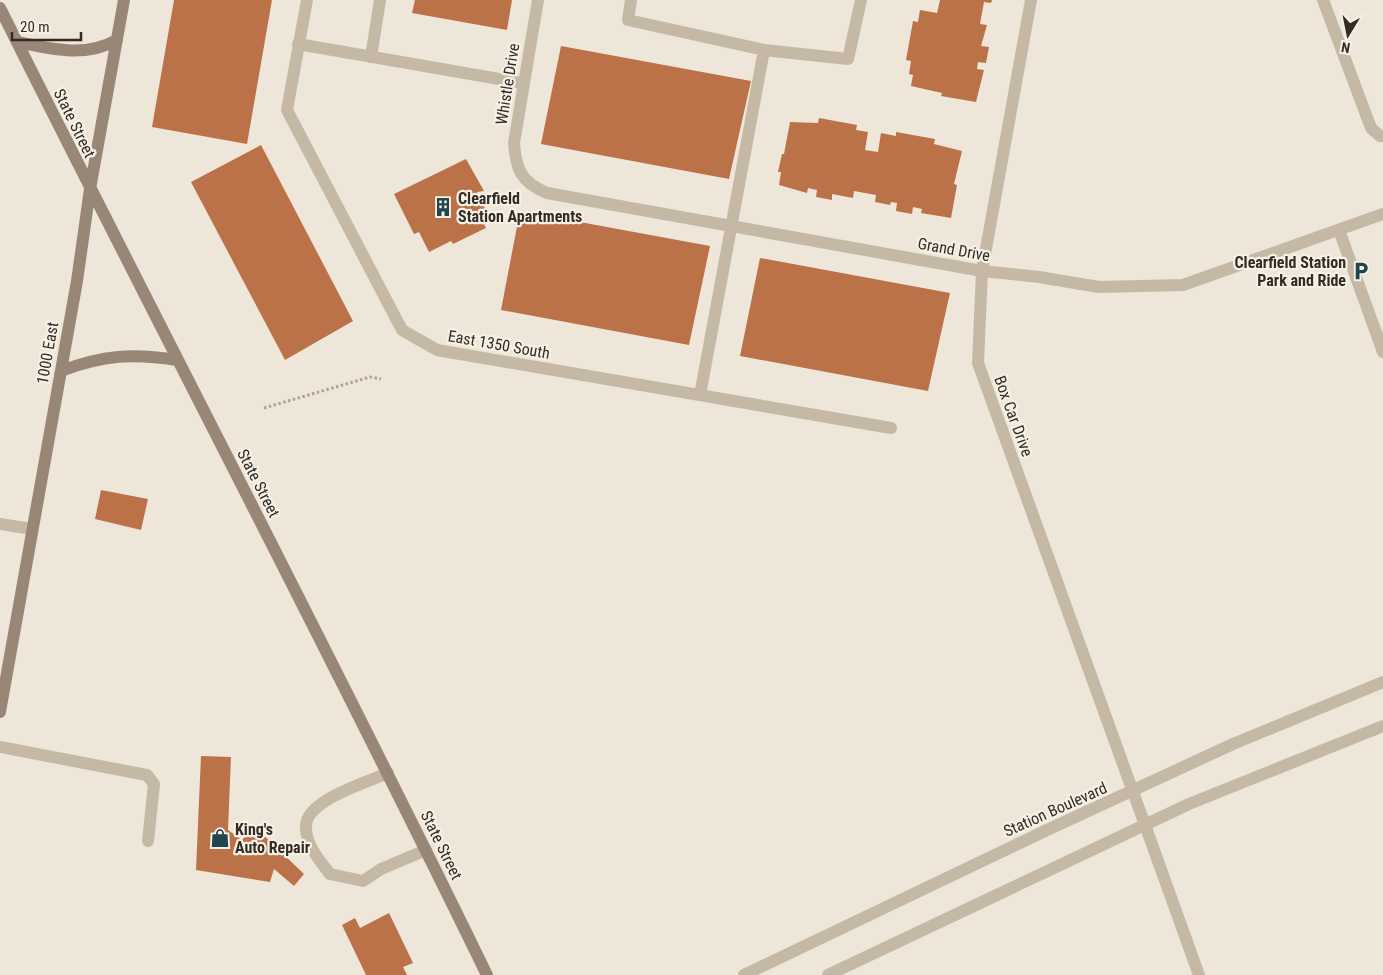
<svg xmlns="http://www.w3.org/2000/svg" width="1383" height="975" viewBox="0 0 1383 975" font-family="'Roboto Condensed',sans-serif">
<style>
.building{fill:#bb7249}
.lines{fill:none;stroke-linecap:round;stroke-linejoin:round}
.path{stroke:#b0a290;stroke-width:3;stroke-dasharray:2.5 2.5;stroke-linecap:butt}
.lane{stroke:#c5b8a5;stroke-width:12}
.street{stroke:#c5b8a5;stroke-width:12}
.secondary{stroke:#988777;stroke-width:12}
.labels{text-anchor:middle;stroke-width:4.5;stroke-linejoin:round;paint-order:stroke}
.street-label{font-size:16px;fill:#322b26;stroke:#f7f0e4}
.poi-label{font-size:16px;font-weight:bold;fill:#322b26;stroke:#f7f0e4;text-anchor:start}
</style>
<rect width="100%" height="100%" fill="#eee6d8"/>
<path class="building" d="M174,0H272L247,144L152,127Z
M415,0H512L507,30L412,13Z
M940,0H992L991,3L984,2L980,24L987,25L981,46L989,47L986,63L978,62L977,69L984,70L976,102L941,96L942,93L911,86L913,75L909,74L911,61L906,60L913,21L918,22L920,10L937,13Z
M561,46L751,81L729,179L541,144Z
M819,118L857,125L856,130L868,132L865,150L878,152L881,133L896,136V132L935,139L934,144L962,151L954,184L957,185L951,218L921,213L922,209L913,207L912,214L896,211L897,203L891,202L890,205L875,202L876,195L854,191L853,198L832,194V200L816,197L817,190L808,188L807,193L779,185L781,172H778L782,154H784L790,122L818,123Z
M261,145L353,321L285,360L191,182Z
M466,159L484,191L477,192L491,221L484,224L486,228L453,244L451,241L429,252L419,232L414,234L394,194Z
M520,211L710,246L689,345L501,310Z
M760,258L950,293L928,391L740,356Z
M101,490L148,499L141,530L95,519Z
M201,756L231,757L228,830L242,840L254,826L304,874L294,886L274,869L270,882L196,870Z
M389,913L413,963L403,967L407,975H366L342,925L355,918L360,928Z"/>
<g class="lines">
<path class="path" d="M264,408L370,377L381,379"/>
<path class="lane" d="M1323,0L1371,128L1380,136H1383
M371,57L380,0
M0,747L147,775L154,784L148,841
M388,773C368,782 306,800 306,826C305,844 320,861 330,874L363,881L381,869L426,850
M1145,825L1199,975"/>
<path class="street" d="M307,0L287,110L402,330L437,350L891,428
M538,0L514,143C516,170 521,182 547,193L982,271L1039,277L1099,287L1183,285L1383,214
M631,0L628,20L764,50L848,59L861,0
M1031,0L982,271L978,363L1145,825
M298,44L522,83
M1339,230L1383,352
M700,395L764,50
M0,524L32,529
M744,975L1047,830L1233,744L1383,682
M828,975L1189,804L1383,726"/>
<path class="secondary" d="M0,8C161,331 329,650 487,975
M17,42C51,49 85,58 117,40
M61,371C103,355 133,353 177,360
M0,712L77,281L90,189L124,0"/>
</g>
<defs>
<g id="building-bare" transform="scale(1.5)"><path d="M-4-6H4V6H1V3H-1V6H-4ZM-2.5-4.3h1.7v1.8h-1.7ZM.8-4.3h1.7v1.8H.8ZM-2.5-1h1.7V.8h-1.7ZM.8-1h1.7V.8H.8Z" fill="#1f464f" stroke="#f7f0e4" stroke-width="2.5" paint-order="stroke"/></g>
<g id="parking-bare" transform="scale(1.5)"><path d="M-3.5-5.5H1a3.5 3.5 0 0 1 0 7H-1V5.5H-3.5ZM-1-3.4V-.6H.8a1.4 1.4 0 0 0 0-2.8Z" fill="#1f464f" stroke="#f7f0e4" stroke-width="2.5" paint-order="stroke"/></g>
<g id="shop-bare" transform="scale(1.5)"><path d="M-5-2.5h2.3a2.7 3.5 0 0 1 5.4 0H5L5.5 6h-11ZM-1.5-2.5h3a1.5 2.3 0 0 0-3 0Z" fill="#1f464f" stroke="#f7f0e4" stroke-width="2.5" paint-order="stroke"/></g>
</defs>
<g fill-rule="evenodd">
<use href="#building-bare" x="443" y="207"/>
<use href="#parking-bare" x="1361" y="271"/>
<use href="#shop-bare" x="220" y="838"/>
</g>
<g class="labels">
<g class="street-label">
<text transform="translate(507 84) rotate(-81)" y="6">Whistle Drive</text>
<text transform="translate(75 123) rotate(64)" y="6">State Street</text>
<text transform="translate(954 249) rotate(10)" y="6">Grand Drive</text>
<text transform="translate(499 344) rotate(10)" y="6">East 1350 South</text>
<text transform="translate(47 353) rotate(-80)" y="6">1000 East</text>
<text transform="translate(1014 416) rotate(70)" y="6">Box Car Drive</text>
<text transform="translate(259 483) rotate(63)" y="6">State Street</text>
<text transform="translate(1055 809) rotate(-24)" y="6">Station Boulevard</text>
<text transform="translate(442 845) rotate(64)" y="6">State Street</text>
</g>
<g class="poi-label">
<text x="458" y="204">Clearfield<tspan x="458" dy="18">Station Apartments</tspan></text>
<text x="1346" y="268" text-anchor="end">Clearfield Station<tspan x="1346" dy="18">Park and Ride</tspan></text>
<text x="235" y="835">King's<tspan x="235" dy="18">Auto Repair</tspan></text>
</g>
</g>
<g transform="translate(1348 35) rotate(190)" stroke="#f7f0e4" stroke-width="4" paint-order="stroke">
<path d="M0-4L9 19L0 12L-9 19Z" fill="#322b26"/>
<text y="-8" font-size="14" font-weight="bold" text-anchor="middle" fill="#322b26">N</text>
</g>
<path d="M12 32v8h69v-8" fill="none" stroke="#322b26" stroke-width="2.5"/>
<text x="20" y="32" font-size="15" fill="#322b26" stroke="#f7f0e4" stroke-width="4" paint-order="stroke">20 m</text>
</svg>
